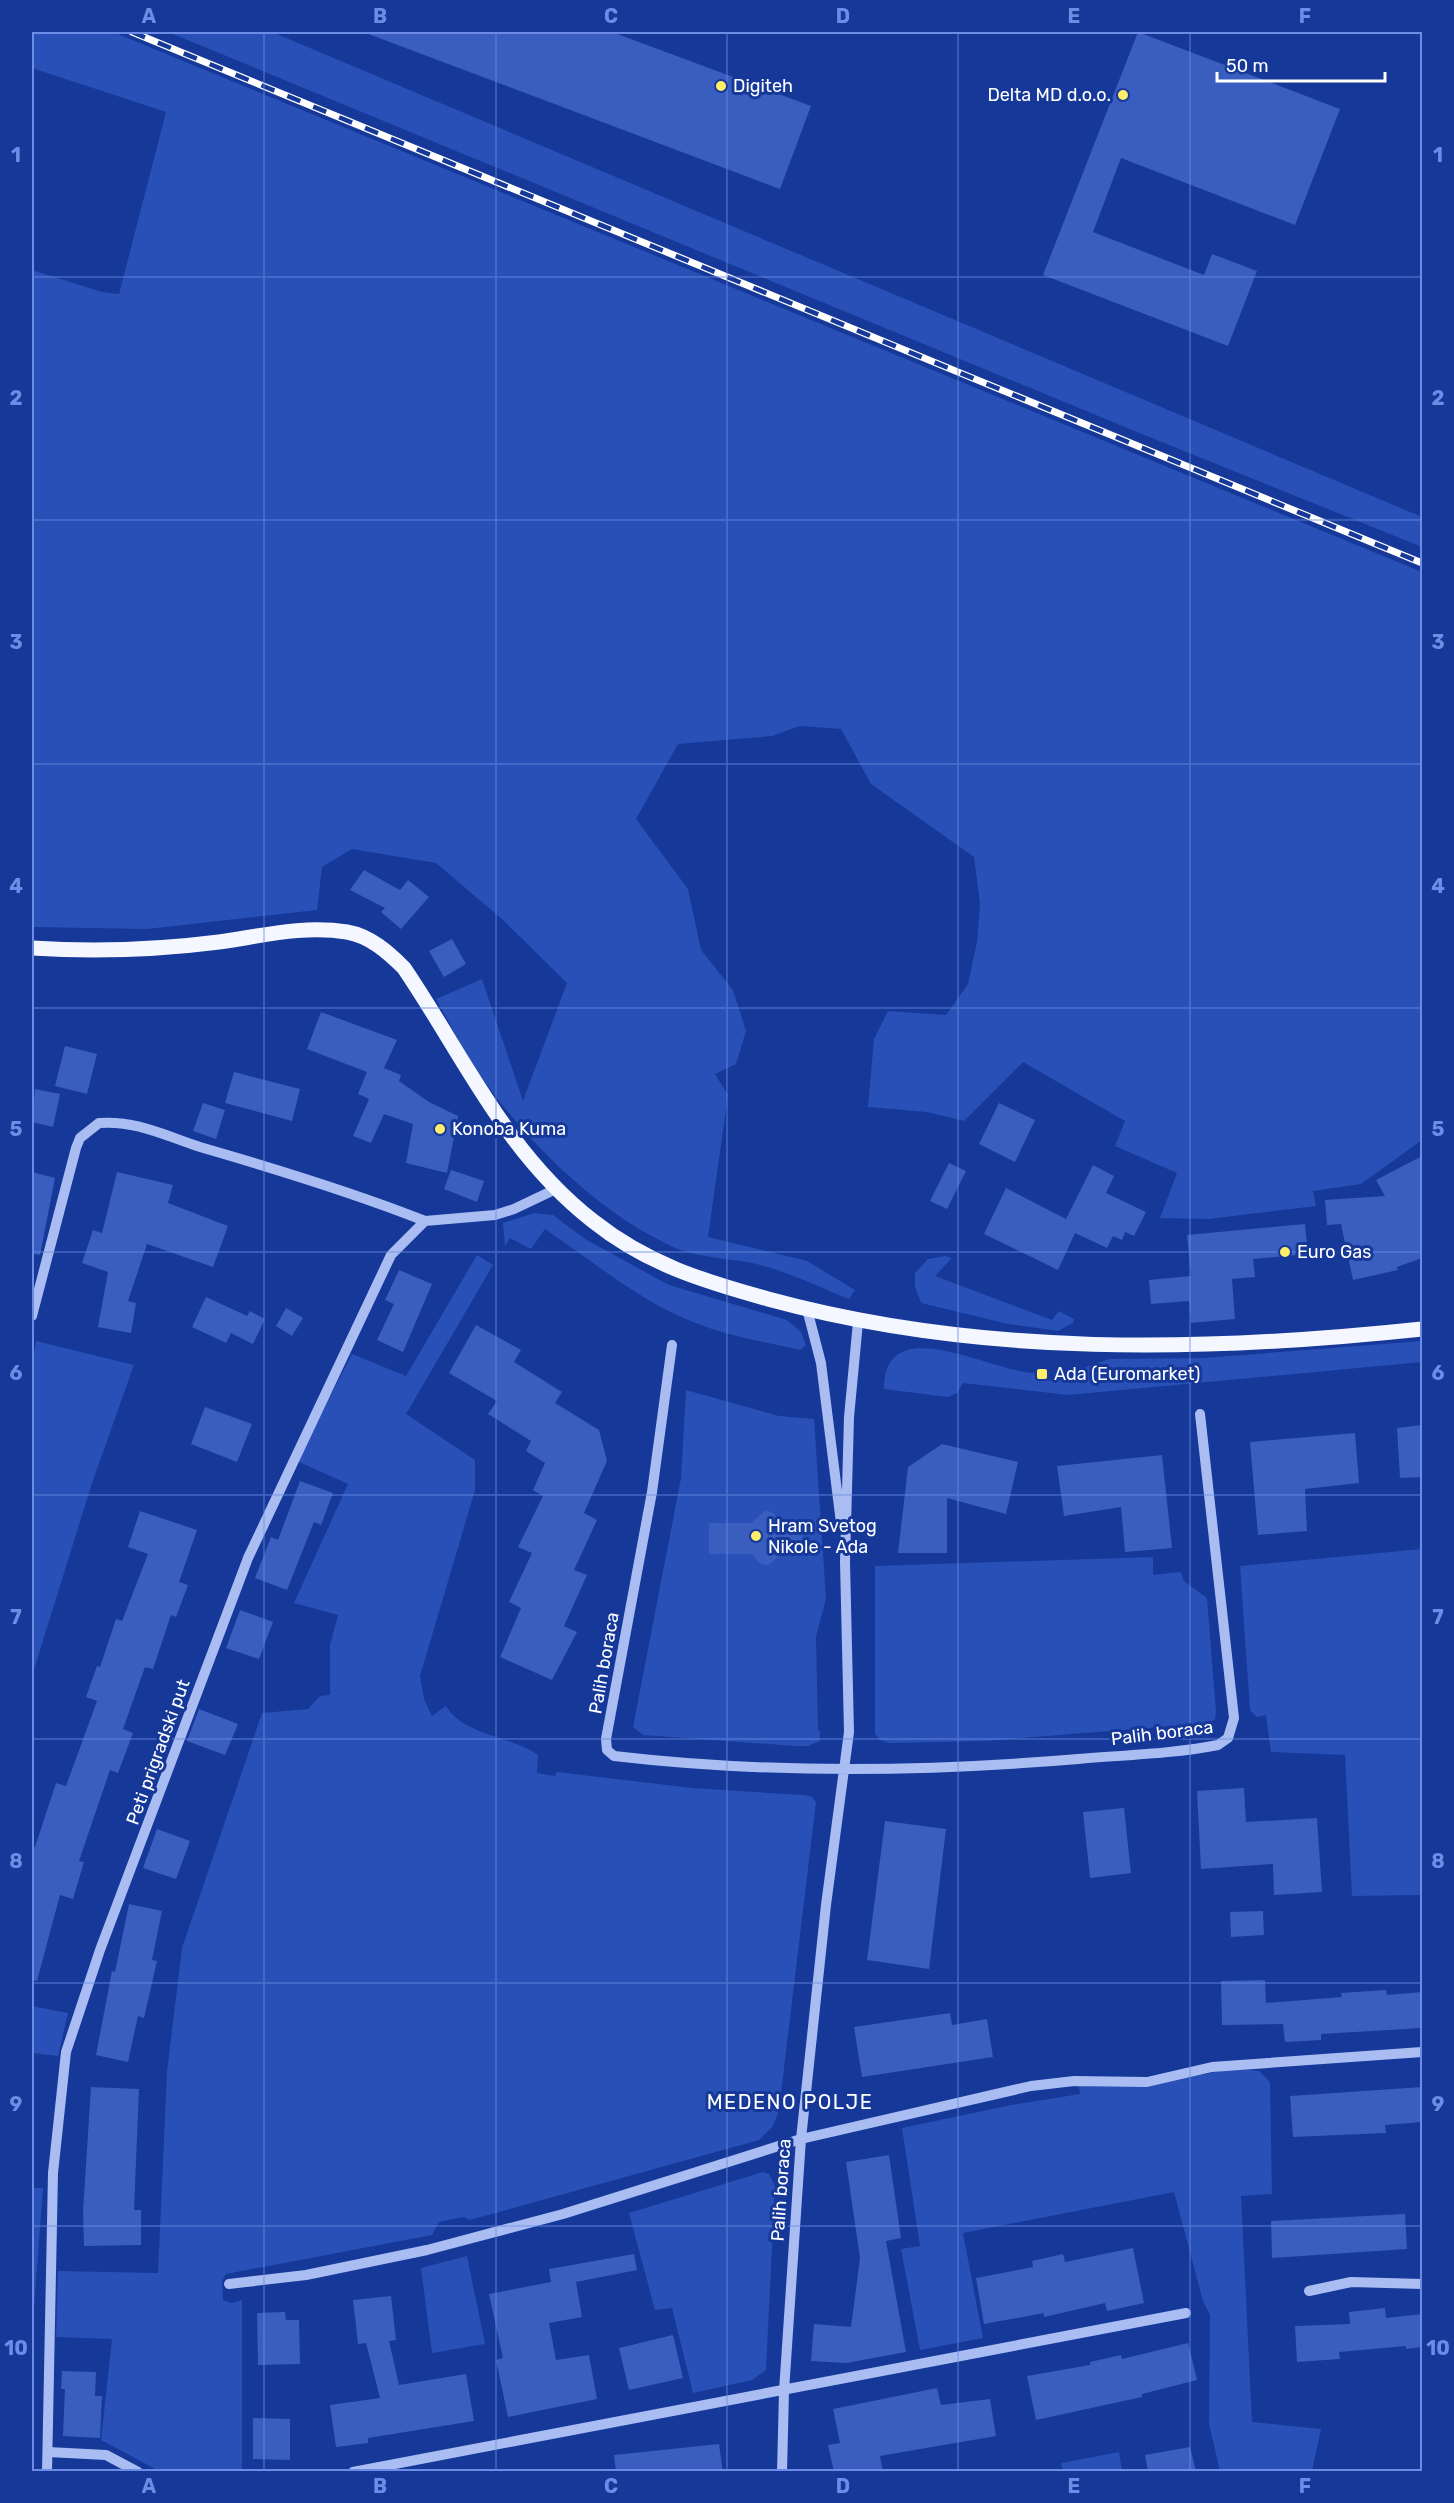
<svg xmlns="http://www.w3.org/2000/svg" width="1454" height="2503" viewBox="0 0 1454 2503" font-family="Rubik,sans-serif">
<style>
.green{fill:#2850b7}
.building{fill:#395ebf}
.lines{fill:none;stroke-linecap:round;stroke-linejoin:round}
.minor{stroke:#a9bdf3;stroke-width:10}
.major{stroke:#f4f7ff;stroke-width:15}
.rail-casing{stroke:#fff;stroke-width:7}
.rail{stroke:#153899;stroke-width:4.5;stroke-dasharray:14;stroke-linecap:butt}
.grid{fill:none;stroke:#6c8ce6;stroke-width:1.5;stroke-opacity:0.55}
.poi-dot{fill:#ffee6a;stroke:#153899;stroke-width:2}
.labels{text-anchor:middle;stroke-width:6;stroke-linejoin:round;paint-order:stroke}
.poi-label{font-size:18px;fill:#fff;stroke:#153899;text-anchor:start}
.street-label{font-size:18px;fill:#fff;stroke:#153899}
.neighbourhood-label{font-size:20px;letter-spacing:1.5px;fill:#fff;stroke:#153899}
.neatline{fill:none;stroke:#6c8ce6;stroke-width:2}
.grid-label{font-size:20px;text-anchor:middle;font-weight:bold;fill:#6c8ce6}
</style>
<rect width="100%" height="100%" fill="#153899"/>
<path class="green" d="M32,32H113L1422,572V1140L1361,1184L1313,1191L1316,1206L1209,1219L1160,1218L1177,1173L1115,1146L1125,1121L1023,1062L964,1121L927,1112L868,1107L874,1039L888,1011L946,1015L968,984L977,942L980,904L974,857L871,784L841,729L800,726L772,736L678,744L636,819L688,889L701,950L733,990L746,1031L736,1064L715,1074L728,1095L708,1237L807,1261L855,1290L849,1299C821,1288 793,1274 764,1266C734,1257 700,1260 671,1246C596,1211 526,1141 479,1074C463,1050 450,1024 436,999L482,979L523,1101L567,983L503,920L436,863L352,849L322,867L317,910L147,929L32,927V270L102,292L119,294L166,112L32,68Z
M168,32H272L1422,517V547L1137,432Z
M534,1213L553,1215L585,1239L669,1285L787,1320L801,1332L806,1345L800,1350C764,1342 728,1336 693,1322C640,1301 592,1261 545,1229L531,1249L510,1238L505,1246L503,1223Z
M477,1255L493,1265L406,1414L475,1460V1490L420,1676L424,1699L432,1716L446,1706C464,1736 512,1736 538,1755L537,1773L555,1776L557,1772L692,1788L802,1795L811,1796L816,1802L779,2110L773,2126L759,2140L470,2220L464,2217L439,2222L432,2235L226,2274L222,2281L223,2300L231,2303L242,2300V2471H159L101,2440L112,2339L56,2337L58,2271L158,2273L167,2072L182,1948L262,1713L308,1709L320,1696L330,1695V1645L338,1615L294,1603L348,1484L297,1461L352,1354L406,1376Z
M945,1256L952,1258L935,1276L1052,1320L1059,1311L1074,1319L1073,1323L1058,1331L1008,1324L921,1303L915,1287V1273L928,1259Z
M36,1341L134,1365L92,1483L32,1676V1366Z
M1422,1341V1362L1068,1395L963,1383L957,1393L948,1397L884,1389C884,1309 989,1371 1034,1373L1036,1380L1055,1381V1374L1072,1372L1109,1359L1204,1358Z
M686,1390L779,1416L814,1419L826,1599L816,1636L818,1731H820V1741L808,1746H796L643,1735L633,1727L681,1478Z
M1422,1549V1895L1352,1896L1345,1755L1271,1752L1266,1715L1257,1717L1250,1710L1240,1566Z
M1153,1557V1575L1181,1572L1184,1581L1207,1598L1216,1712L1215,1719L1210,1723L986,1741L889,1743L880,1740L875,1734V1566Z
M32,2006L68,2013L58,2056L32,2053Z
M1249,2070L1259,2071L1270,2082L1272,2194L1241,2196L1252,2422L1321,2429L1312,2471H1220L1209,2424L1210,2315L1203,2301L1174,2192L963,2233L983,2338L920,2350L901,2249L920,2246L902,2128L1011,2105L1080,2094L1079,2086H1146L1220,2071Z
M763,2172L769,2174L775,2186L766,2370L752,2380L693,2393L672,2308L655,2310L629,2213Z
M32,2188H43L33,2322H32Z
M467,2256L485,2344L432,2353L421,2268Z
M1119,2452L1122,2471H1063L1061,2463Z"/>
<path class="building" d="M363,32H612L811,106L780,189Z
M1138,32L1340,109L1295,225L1121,158L1093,232L1204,275L1212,254L1257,271L1228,346L1043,275Z
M364,870L400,890L408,880L429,897L401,929L381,912L385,908L350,890Z
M452,939L466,964L444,977L429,951Z
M321,1012L397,1040L384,1068L401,1075L399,1081L429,1102L458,1116L447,1173L406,1163L413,1124L384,1114L371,1143L353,1136L369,1099L358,1094L367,1072L307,1049Z
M65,1046L97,1054L87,1094L55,1086Z
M234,1072L300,1089L292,1121L225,1103Z
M35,1089L60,1094L53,1127L32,1122Z
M203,1103L225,1110L216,1139L193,1131Z
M999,1103L1035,1120L1015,1162L979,1144Z
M1422,1156V1258L1397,1267L1398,1270L1353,1280L1341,1224L1327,1225L1325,1200L1385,1196L1376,1180Z
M949,1163L966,1171L947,1209L930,1201Z
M1093,1165L1114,1176L1106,1193L1146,1212L1134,1236L1125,1232L1122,1240L1113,1236L1107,1248L1075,1233L1058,1270L984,1234L1006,1188L1066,1219Z
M451,1170L484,1181L477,1202L444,1189Z
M32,1172L55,1178L40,1255L32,1254Z
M117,1172L173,1185L168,1203L228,1226L213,1267L147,1244L128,1301L136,1303L131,1333L98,1327L108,1272L82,1263L93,1230L102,1233Z
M1305,1224L1308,1254L1253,1259L1255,1277L1232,1279L1235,1319L1191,1323L1189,1301L1151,1304L1149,1280L1191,1276L1187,1235Z
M399,1270L432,1284L403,1352L377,1340L394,1304L385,1300Z
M206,1297L247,1316L250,1311L265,1319L253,1344L231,1333L226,1343L192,1327Z
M286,1308L303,1318L292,1336L276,1326Z
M476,1325L521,1350L514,1362L562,1392L555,1403L599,1430L607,1461L584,1513L597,1520L574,1570L587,1575L564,1626L577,1632L552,1680L500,1657L521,1608L509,1602L532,1553L518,1547L543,1496L533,1490L545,1463L526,1451L531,1441L488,1414L497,1401L449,1373Z
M205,1407L252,1424L237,1462L191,1444Z
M1422,1425V1477L1400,1478L1397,1428Z
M1355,1433L1359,1483L1305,1489L1307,1531L1258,1535L1250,1442Z
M942,1444L1018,1462L1006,1514L947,1498V1553H898L908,1467Z
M1162,1455L1172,1548L1125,1552L1121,1507L1064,1516L1057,1466Z
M300,1481L333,1493L321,1525L314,1522L287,1590L255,1578L271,1537L278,1540Z
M766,1510L773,1513L783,1524H791L802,1534V1544L790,1554H782L767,1566L758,1562L752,1554H709V1523H751Z
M140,1511L197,1530L179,1582L188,1585L176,1617L171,1615L153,1669L145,1667L123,1729L133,1733L118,1773L110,1770L79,1861L84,1862L73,1899L60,1895L37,1981L32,1980V1846L35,1847L56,1783L66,1786L97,1701L86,1697L97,1666L100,1667L116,1619L122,1621L148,1554L128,1547Z
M240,1610L273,1622L259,1659L226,1648Z
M199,1709L238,1724L225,1755L187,1741Z
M1244,1788L1246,1822L1317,1818L1322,1892L1274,1895L1273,1864L1201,1869L1197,1791Z
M1124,1808L1131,1873L1090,1878L1083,1812Z
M885,1821L946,1829L929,1969L867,1960Z
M157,1829L190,1841L176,1879L143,1868Z
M129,1904L162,1911L152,1960L157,1961L144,2018L138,2016L128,2062L96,2055L112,1971L115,1972Z
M1263,1911L1264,1935L1231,1937L1230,1912Z
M1265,1980L1266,2003L1342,1997L1341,1993L1386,1990L1387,1995L1422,1992V2028L1321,2034V2040L1285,2042L1283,2024L1222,2025L1221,1981Z
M950,2013L952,2025L987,2019L993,2057L862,2077L854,2027Z
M91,2087L139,2089L134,2210H141V2245L84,2246L83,2211Z
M1422,2087V2122L1385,2125L1386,2133L1293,2137L1290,2096Z
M889,2155L901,2238L886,2241L906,2352L846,2363L811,2361L814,2324L851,2327L860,2258L846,2162Z
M1405,2214L1407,2249L1272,2258L1271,2221Z
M1133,2248L1144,2303L1107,2311L1105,2303L1044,2317V2313L984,2324L976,2278L1033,2267L1032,2261L1063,2254L1065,2262Z
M634,2254L637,2270L576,2282L582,2317L549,2323L556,2360L589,2355L597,2399L508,2417L496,2360L503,2358L489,2294L551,2282L549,2269Z
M391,2296L396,2340L389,2341L399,2385L466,2374L474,2421L368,2438V2443L336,2447L330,2405L380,2398L366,2343L358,2344L353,2300Z
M1385,2308L1386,2318L1422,2314V2347L1406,2349V2346L1339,2352L1340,2359L1297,2362L1295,2326L1350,2324L1349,2312Z
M285,2312L286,2320H299L300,2364L258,2365L257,2313Z
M673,2335L683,2378L629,2390L619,2348Z
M1188,2343L1197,2380L1142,2394V2397L1036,2420L1027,2376L1090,2365V2362L1121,2355L1122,2359Z
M62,2371L96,2372L95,2396H102L100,2438L63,2436L65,2389H61Z
M937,2388L941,2405L990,2399L996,2436L880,2456L883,2472H834L828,2445L840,2443L833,2409Z
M253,2418L290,2419V2460L253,2459Z
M719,2444L723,2472H616L614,2455Z
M1190,2447L1196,2472H1148L1145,2455Z"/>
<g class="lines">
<path class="minor" d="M807,1309L821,1363L841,1523
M32,1316L76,1148L80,1138L99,1123C136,1120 166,1136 200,1147C276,1169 352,1192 425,1221
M672,1345L652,1492L606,1739L607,1750L614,1756C768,1774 924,1772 1078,1759C1124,1755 1172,1754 1218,1745L1228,1738L1234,1718L1200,1414
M229,2284L306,2275L427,2250L563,2214L801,2139L1031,2086L1074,2081L1147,2082L1212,2067L1422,2052
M1309,2291L1351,2282L1422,2284
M48,2452L106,2455L138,2472
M47,2472L53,2173L66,2052L100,1950L248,1558L391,1255L425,1221L495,1215L514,1209L556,1189
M353,2472L1186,2313
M782,2472L784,2391L801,2139L826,1905L849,1732L845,1562L849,1417L858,1322"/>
<path class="major" d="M32,948C95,952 156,950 219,942C262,936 303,925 347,932C370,936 388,952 404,968C465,1058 505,1152 593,1221C647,1264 703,1281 768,1299C981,1357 1205,1352 1422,1329"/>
<g class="rail-casing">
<path id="rail" d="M132,32L1422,563"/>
</g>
<use href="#rail" class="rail"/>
</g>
<path class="grid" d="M264,32V2472M496,32V2472M727,32V2472M958,32V2472M1190,32V2472M32,277H1422M32,520H1422M32,764H1422M32,1008H1422M32,1252H1422M32,1495H1422M32,1739H1422M32,1983H1422M32,2226H1422"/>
<g class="poi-dot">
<circle cx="721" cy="86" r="6"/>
<circle cx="1123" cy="95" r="6"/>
<circle cx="440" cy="1129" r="6"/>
<circle cx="1285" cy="1252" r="6"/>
<rect x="1036" y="1368" width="12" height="12" rx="3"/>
<circle cx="756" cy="1536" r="6"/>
</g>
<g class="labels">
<g class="poi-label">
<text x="733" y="92">Digiteh</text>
<text x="1111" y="101" text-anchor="end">Delta MD d.o.o.</text>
<text x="452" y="1135">Konoba Kuma</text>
<text x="1297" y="1258">Euro Gas</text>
<text x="1054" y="1380">Ada (Euromarket)</text>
<text x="768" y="1532">Hram Svetog<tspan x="768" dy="21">Nikole - Ada</tspan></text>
</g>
<g class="street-label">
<text transform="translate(604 1663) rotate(-80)" y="6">Palih boraca</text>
<text transform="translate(1162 1733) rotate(-7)" y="6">Palih boraca</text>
<text transform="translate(158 1752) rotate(-70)" y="6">Peti prigradski put</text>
<text transform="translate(781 2190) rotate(-86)" y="6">Palih boraca</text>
</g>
<g class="neighbourhood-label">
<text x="790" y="2109">MEDENO POLJE</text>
</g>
</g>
<rect width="1454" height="2503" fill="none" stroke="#153899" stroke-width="66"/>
<path d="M1217 72v9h168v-9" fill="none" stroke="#ffffff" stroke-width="3"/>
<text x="1226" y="72" font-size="18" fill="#ffffff" stroke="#153899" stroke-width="4.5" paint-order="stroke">50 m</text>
<rect x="33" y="33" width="1388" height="2437" class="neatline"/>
<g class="grid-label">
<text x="149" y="23">A</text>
<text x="380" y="23">B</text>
<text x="611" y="23">C</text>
<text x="843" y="23">D</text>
<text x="1074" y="23">E</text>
<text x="1305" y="23">F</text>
<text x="16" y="162">1</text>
<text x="1438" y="162">1</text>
<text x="16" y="405">2</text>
<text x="1438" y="405">2</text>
<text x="16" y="649">3</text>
<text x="1438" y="649">3</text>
<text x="16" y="893">4</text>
<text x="1438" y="893">4</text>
<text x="16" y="1136">5</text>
<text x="1438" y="1136">5</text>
<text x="16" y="1380">6</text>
<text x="1438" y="1380">6</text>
<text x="16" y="1624">7</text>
<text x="1438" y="1624">7</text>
<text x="16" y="1868">8</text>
<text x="1438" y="1868">8</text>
<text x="16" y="2111">9</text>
<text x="1438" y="2111">9</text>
<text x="16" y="2355">10</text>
<text x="1438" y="2355">10</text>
<text x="149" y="2493">A</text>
<text x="380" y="2493">B</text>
<text x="611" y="2493">C</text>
<text x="843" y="2493">D</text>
<text x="1074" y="2493">E</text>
<text x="1305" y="2493">F</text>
</g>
</svg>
